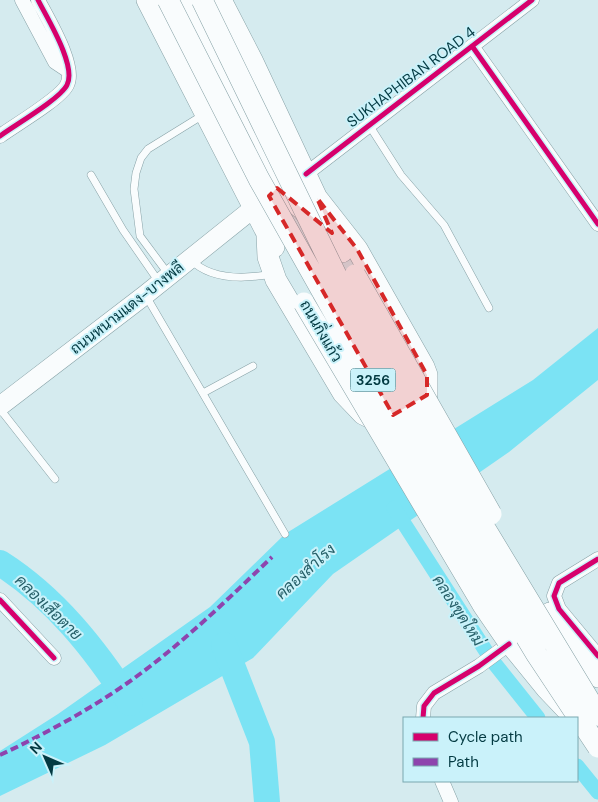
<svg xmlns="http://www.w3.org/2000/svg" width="598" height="802" viewBox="0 0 598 802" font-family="'DM Sans',Sarabun,sans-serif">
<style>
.water{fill:#7be3f4}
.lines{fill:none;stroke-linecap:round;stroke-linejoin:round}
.canal{stroke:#7be3f4;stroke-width:15}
.river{stroke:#7be3f4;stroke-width:26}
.lane-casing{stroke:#86a1a6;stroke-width:8}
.street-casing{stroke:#86a1a6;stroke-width:15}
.secondary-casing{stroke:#86a1a6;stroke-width:20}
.primary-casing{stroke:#86a1a6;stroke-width:22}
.lane{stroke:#f9fcfd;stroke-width:7}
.street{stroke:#f9fcfd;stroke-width:14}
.secondary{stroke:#f9fcfd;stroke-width:19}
.primary{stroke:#f9fcfd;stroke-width:21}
.primary-bridge-casing{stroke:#86a1a6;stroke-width:22;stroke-linecap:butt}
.primary-bridge{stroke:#f9fcfd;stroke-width:21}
.quiet{stroke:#8e44ad;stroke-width:4;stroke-dasharray:8 4;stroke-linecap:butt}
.cycleway-casing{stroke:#caf2fa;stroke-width:8}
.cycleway{stroke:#d6006c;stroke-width:5}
.marked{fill:#d62828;fill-opacity:0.2;stroke:#d62828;stroke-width:4;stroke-dasharray:10 6;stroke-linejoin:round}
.labels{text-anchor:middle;stroke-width:4;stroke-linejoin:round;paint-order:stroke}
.shield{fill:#caf2fa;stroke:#3f7179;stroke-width:1}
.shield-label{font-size:14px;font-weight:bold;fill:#033a42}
.street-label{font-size:15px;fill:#033a42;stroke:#caf2fa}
.water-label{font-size:16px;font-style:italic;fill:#276069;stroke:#caf2fa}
</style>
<rect width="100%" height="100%" fill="#d5ebef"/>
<path class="water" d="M598,328V380L509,452L333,574L253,658L105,745L0,796V751L58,714L210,607L285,534L533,380Z"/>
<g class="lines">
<path class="canal" d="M394,508L491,659L538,718
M577,766L598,792"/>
<path class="river" d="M0,563C55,598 95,649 130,703
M224,645L262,742L267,802"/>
<g class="lane-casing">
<path id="lane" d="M369,125L401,175L444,225L489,308
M91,175L123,230L159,282
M190,259C210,280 245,279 272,274
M169,275L140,236L134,189L136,173L141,158L148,149L203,115
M146,296L285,534
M203,393L253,366
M0,409L55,479"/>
</g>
<g class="street-casing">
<path id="street" d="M22,0L55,62L67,70
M472,46L598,224
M0,136C15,125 60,99 67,85C77,66 47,18 38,0
M306,174L532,0
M598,559L559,583L554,596L559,609L598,656
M0,600L54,658
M423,718L424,706L434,693L479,666L509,644
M442,781L451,802"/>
</g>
<g class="secondary-casing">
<path id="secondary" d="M0,406L145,295L265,199"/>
</g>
<g class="primary-casing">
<path id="primary" d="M147,0L274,247
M181,0L277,188L302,209L342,252
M221,0L252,60L322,209
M317,198L357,249L424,367L427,375V395L414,403
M267,235L268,257L276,280L343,393L363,414L371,418
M550,613L598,677
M507,640L547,689L566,709"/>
</g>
<use href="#lane" class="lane"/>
<use href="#street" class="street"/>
<use href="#secondary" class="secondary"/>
<use href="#primary" class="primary"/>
<g class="primary-bridge-casing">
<path id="primary-bridge" d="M168,0L259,179L388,408L537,655L598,747
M202,0L355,314L598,715
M355,275L491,514
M304,303L483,605L507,640"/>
</g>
<use href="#primary-bridge" class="primary-bridge"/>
<path class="quiet" d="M0,755C43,735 87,711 126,684C179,647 226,601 272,557"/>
<g class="cycleway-casing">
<path id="cycleway" d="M472,46L598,224
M0,136C15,125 60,99 67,85C77,66 47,18 38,0
M306,174L532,0
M598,559L559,583L554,596L559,609L598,656
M0,600L54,658
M423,718L424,706L434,693L479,666L509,644"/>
</g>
<use href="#cycleway" class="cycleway"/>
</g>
<path class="marked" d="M277,188L332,233L317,198L357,249L427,375V395L393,415L269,196Z"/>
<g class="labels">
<rect class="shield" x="350.5" y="368.5" width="45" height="23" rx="4"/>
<g class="shield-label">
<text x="373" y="385">3256</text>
</g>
<g class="street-label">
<text transform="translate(411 77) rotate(-37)" y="5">SUKHAPHIBAN ROAD 4</text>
<text transform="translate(127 308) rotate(-38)" y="5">ถนนหนามแดง-บางพลี</text>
<text transform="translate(321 331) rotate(60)" y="5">ถนนกิ่งแก้ว</text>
</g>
<g class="water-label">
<text transform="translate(305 571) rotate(-42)" y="6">คลองสำโรง</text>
<text transform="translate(49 607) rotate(44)" y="6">คลองเสือตาย</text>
<text transform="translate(459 610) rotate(57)" y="6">คลองขุดใหม่</text>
</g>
</g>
<rect x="403" y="717" width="175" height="65" fill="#caf2fa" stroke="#7aa8b0"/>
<rect x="413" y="733" width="25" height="8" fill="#d6006c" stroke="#7aa8b0"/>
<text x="448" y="742" font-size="15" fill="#033a42">Cycle path</text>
<rect x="413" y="758" width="25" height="8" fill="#8e44ad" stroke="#7aa8b0"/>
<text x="448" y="767" font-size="15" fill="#033a42">Path</text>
<g transform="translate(45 757) rotate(315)" stroke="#caf2fa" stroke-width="4" paint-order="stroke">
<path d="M0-4L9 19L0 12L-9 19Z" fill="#033a42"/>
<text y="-8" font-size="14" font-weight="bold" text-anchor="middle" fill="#033a42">N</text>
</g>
</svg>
